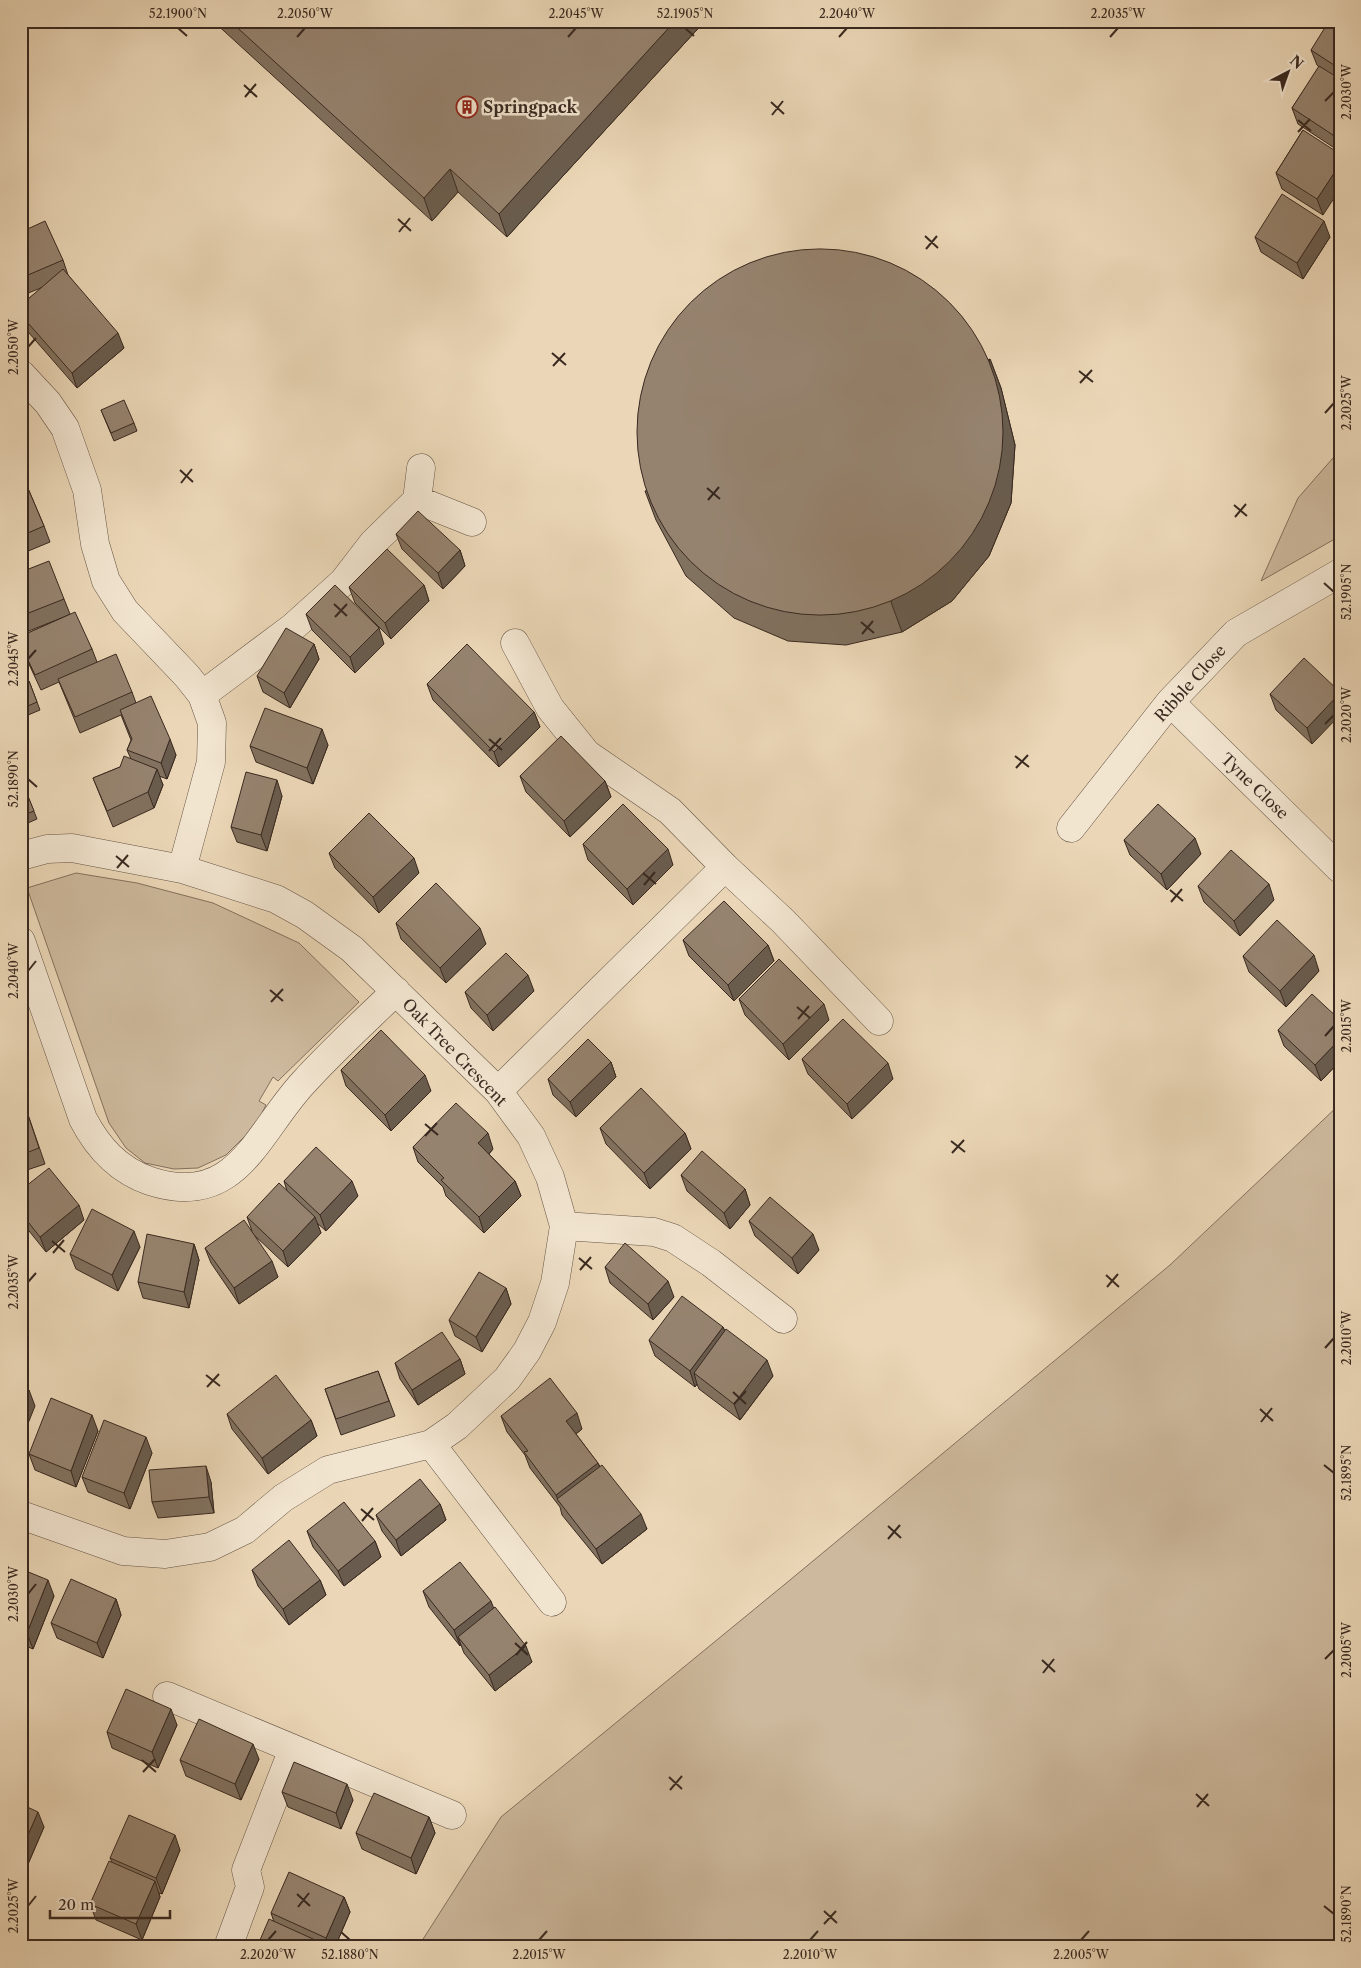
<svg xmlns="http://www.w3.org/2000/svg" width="1361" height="1968" viewBox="0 0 1361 1968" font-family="'Libre Caslon Text',serif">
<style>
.green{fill:#cdb99d;stroke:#83715e}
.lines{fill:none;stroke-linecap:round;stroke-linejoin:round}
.minor-casing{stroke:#665446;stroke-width:29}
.minor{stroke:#f2e5d0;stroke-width:28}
.wall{fill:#81715f;stroke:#392920}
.shaded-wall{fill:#695c4e;stroke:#392920}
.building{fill:#96836f;stroke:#392920}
.ticks{fill:none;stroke:#392920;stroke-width:2}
.labels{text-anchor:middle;stroke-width:5;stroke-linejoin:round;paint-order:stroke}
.poi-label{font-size:16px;font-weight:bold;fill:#392920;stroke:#f2e5d0;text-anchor:start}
.street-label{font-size:16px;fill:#392920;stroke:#f2e5d0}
.neatline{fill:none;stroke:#392920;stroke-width:2}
.ticks-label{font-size:12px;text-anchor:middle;fill:#392920}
</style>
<rect width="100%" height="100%" fill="#ebd7b7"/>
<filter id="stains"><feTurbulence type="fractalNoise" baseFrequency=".004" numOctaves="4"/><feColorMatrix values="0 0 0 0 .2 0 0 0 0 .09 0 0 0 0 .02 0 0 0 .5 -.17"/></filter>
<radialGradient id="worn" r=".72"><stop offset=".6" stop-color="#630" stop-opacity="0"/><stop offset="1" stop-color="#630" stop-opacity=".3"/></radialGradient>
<path class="green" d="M1340,450V536L1261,581L1298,498Z
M76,873L137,883L213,903L299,943L359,1002L278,1081L273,1077L259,1101L266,1105L256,1125L226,1155L198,1168L174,1169L145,1163L126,1148L109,1123L27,888Z
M1340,1104V1947H418L501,1817L790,1580L1170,1265Z"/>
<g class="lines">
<g class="minor-casing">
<path id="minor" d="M21,374L48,403L65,428L87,490L95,544L106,581L125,611L187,676L202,695L212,723L211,762L182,869
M417,500L421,468
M515,643L550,708L587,754L670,811L725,867
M202,695L293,627L343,582L373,543L417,500L472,522
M1170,702L1340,869
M1071,828L1170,702L1236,633L1340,573
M21,856L47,849L72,848L182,869L276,899L305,915L352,949L498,1091L531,1136L550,1177L564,1226L555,1283L542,1322L527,1351L507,1379L457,1426L431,1444L328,1470L283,1498L245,1530L210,1547L165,1554L123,1551L21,1515
M21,941L83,1119C98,1148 118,1170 150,1181C237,1210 257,1132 304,1082C333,1050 365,1021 396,991
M498,1091L725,867L783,921L879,1021
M564,1226L654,1232L673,1238L711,1263L783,1319
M431,1444L552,1602
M167,1696L452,1815
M228,1947L250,1887L246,1870L293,1749"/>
</g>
<use href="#minor" class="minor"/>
</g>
<path class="wall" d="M213,21H705L507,237L458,192L432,221Z
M1340,21V149L1339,151L1298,124L1292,108L1319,67L1317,65L1311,50Z
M1303,130L1323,215L1282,189L1276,173Z
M21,208L27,224L21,226Z
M21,232L63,260L68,275L124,348L77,388L22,325L21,323V305L43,287L21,296Z
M1255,237H1330L1303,279L1261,252Z
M990,359L1001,388L1015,445L1011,503L989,556L952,601L902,632L846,645L788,641L734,618L686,576L656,520L645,491Z
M101,410L134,423L137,431L114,441Z
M21,472L44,526L50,542L21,554Z
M396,534L460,550L465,566L443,589L402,549Z
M21,572L64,599L70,614L92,649L97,662L132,692L136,703L176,755L167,779L159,776L163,785L154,808L113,827L93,778L120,767L131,759L127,750L131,740L121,715L80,733L59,682L41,690L21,647V636L69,615L21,634Z
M424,585L429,601L391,639L355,603L349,587Z
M306,614L384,644L355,673L312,630Z
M314,644L319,659L290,708L263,692L257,676Z
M29,681L40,710L21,718V684Z
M427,684L534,712L540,727L499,767L433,700Z
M1340,692L1312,744L1276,710L1270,694Z
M328,745L313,784L256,762L250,746Z
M1340,746V768L1334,752Z
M520,776L605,781L611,797L570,837L526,792Z
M21,779L37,819L21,826Z
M282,796L267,851L237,842L231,827Z
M1124,840L1201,854L1167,890L1130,855Z
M583,844L673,865L633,905L588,860Z
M329,853L419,873L379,913L335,868Z
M1198,886L1274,900L1240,936L1204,902Z
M396,923L486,944L446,983L401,939Z
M683,940L768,945L774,961L734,1001L689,956Z
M1243,956L1319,971L1286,1007L1249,972Z
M534,991L493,1031L471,1008L465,992Z
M739,999L829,1020L789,1060L745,1015Z
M1340,1020V1061L1321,1081L1284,1046L1278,1030Z
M802,1059L893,1079L852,1119L808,1074Z
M611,1062L616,1077L576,1117L553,1095L548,1079Z
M341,1070L431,1091L391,1131L346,1086Z
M24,1103L45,1164L21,1172V1104Z
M600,1128L685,1133L691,1149L650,1189L606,1144Z
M413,1147L493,1149L489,1154L515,1181L521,1196L484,1233L446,1196L443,1187L418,1162Z
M681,1175L745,1189L750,1205L730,1229L687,1191Z
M284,1181L358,1196L326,1231L317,1223L321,1233L288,1267L254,1235L278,1277L239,1304L211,1263L205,1248L252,1231L247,1217L287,1191Z
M21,1190L84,1220L46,1252L21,1221Z
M749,1221L819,1250L798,1274L755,1236Z
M194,1244L199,1260L189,1308L143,1298L138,1282Z
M140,1247L118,1291L76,1269L70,1254Z
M605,1267L674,1297L653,1320L610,1283Z
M506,1288L511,1304L482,1352L455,1336L449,1320Z
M723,1327L725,1331L773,1376L740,1420L699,1389L697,1384L695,1387L655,1356L649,1340Z
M460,1359L465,1374L418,1405L400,1379L395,1363Z
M378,1371L395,1416L341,1435L325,1389Z
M227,1414L311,1420L317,1436L268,1474L232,1429Z
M501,1416L582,1429L576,1434L647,1529L602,1564L562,1515L560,1507L530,1468L525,1455L507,1432Z
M98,1431L76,1487L35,1470L29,1454Z
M152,1453L130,1509L88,1492L82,1477Z
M211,1482L214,1513L158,1518L152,1502Z
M440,1504L446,1520L401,1556L382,1531L376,1515Z
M307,1531L375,1541L381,1557L344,1586L313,1547Z
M21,1569L54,1596L33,1649L21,1644Z
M252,1570L320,1580L326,1595L289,1625L258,1586Z
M423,1591L494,1609L532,1662L495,1691L464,1653L461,1645L460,1646L429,1607Z
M116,1599L121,1615L103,1658L57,1638L51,1623Z
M177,1725L158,1768L112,1748L107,1732Z
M259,1759L241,1800L186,1776L180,1760Z
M282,1792L353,1800L341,1829L288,1807Z
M21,1804L44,1827L25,1871L21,1869Z
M429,1817L435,1833L416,1874L362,1849L356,1833Z
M180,1850L162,1894L159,1893L160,1897L142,1940L96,1920L90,1904L112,1862L110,1858Z
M344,1897L350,1912L335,1947H257L274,1922L271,1913Z"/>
<path class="shaded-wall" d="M675,21H705L507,237L499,214Z
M1340,125V149L1339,151L1333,135Z
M1340,164V189L1323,215L1317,199Z
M450,169L458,192L432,221L424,198Z
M1324,221L1330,237L1303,279L1297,263Z
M118,333L124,348L77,388L72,373Z
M990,359L1001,388L1015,445L1011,503L989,556L952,601L902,632L891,602Z
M460,550L465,566L443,589L438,573Z
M424,585L429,601L391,639L385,623Z
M379,628L384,644L355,673L350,657Z
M314,644L319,659L290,708L284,693Z
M1340,693V715L1312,744L1307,728Z
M534,712L540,727L499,767L494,752Z
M322,729L328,745L313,784L307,768Z
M170,739L176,755L167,779L161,763Z
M157,769L163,785L154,808L148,792Z
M277,780L282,796L267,851L261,835Z
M605,781L611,797L570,837L564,821Z
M1195,838L1201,854L1167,890L1161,874Z
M668,849L673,865L633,905L627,889Z
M414,858L419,873L379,913L373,897Z
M1269,884L1274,900L1240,936L1234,921Z
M480,928L486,944L446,983L440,968Z
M768,945L774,961L734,1001L728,985Z
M1314,955L1319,971L1286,1007L1280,991Z
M528,975L534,991L493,1031L487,1015Z
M824,1004L829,1020L789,1060L783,1044Z
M1340,1039V1061L1321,1081L1315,1065Z
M611,1062L616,1077L576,1117L570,1102Z
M888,1063L893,1079L852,1119L847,1104Z
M425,1075L431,1091L391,1131L385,1115Z
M488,1133L493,1149L484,1159L478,1143Z
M685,1133L691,1149L650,1189L644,1173Z
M352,1181L358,1196L326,1231L320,1215Z
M515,1181L521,1196L484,1233L479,1217Z
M745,1189L750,1205L730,1229L724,1213Z
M79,1205L84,1220L46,1252L40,1237Z
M315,1217L321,1233L288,1267L283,1251Z
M134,1231L140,1247L118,1291L112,1275Z
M813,1234L819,1250L798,1274L792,1258Z
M194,1244L199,1260L189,1308L184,1292Z
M272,1261L278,1277L239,1304L234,1288Z
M668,1281L674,1297L653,1320L648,1304Z
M506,1288L511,1304L482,1352L476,1337Z
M723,1327L729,1342L694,1373L697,1384L695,1387L690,1371Z
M460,1359L465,1374L418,1405L412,1390Z
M767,1360L773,1376L740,1420L734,1404Z
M29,1390L35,1406L21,1441V1410Z
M577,1413L582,1429L572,1437L566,1421Z
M92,1415L98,1431L76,1487L71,1471Z
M311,1420L317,1436L268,1474L262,1458Z
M146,1437L152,1453L130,1509L124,1493Z
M598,1463L604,1479L559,1502L556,1495Z
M206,1466L211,1482L214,1513L209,1497Z
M440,1504L446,1520L401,1556L396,1540Z
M641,1514L647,1529L602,1564L596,1549Z
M375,1541L381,1557L344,1586L338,1571Z
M48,1580L54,1596L33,1649L27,1633Z
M320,1580L326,1595L289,1625L283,1609Z
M116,1599L121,1615L103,1658L97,1643Z
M491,1601L497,1617L458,1637L461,1645L460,1646L454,1630Z
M526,1646L532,1662L495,1691L489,1675Z
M171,1709L177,1725L158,1768L152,1752Z
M253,1744L259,1759L241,1800L235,1784Z
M347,1784L353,1800L341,1829L336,1813Z
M38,1812L44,1827L25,1871L21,1860V1851Z
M429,1817L435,1833L416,1874L411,1858Z
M175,1835L180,1850L162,1894L156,1878Z
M155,1881L160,1897L142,1940L136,1924Z
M344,1897L350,1912L335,1947H329L326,1938Z"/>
<path class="building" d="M230,21H675L499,214L450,169L424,198Z
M1329,21H1340V69L1311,50Z
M1319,66L1340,79V125L1333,135L1292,108Z
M1303,130L1340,154V164L1317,199L1276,173Z
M1282,194L1324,221L1297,263L1255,237Z
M45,221L63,260L21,278V232Z
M637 432a183 183 0 1 1 366 0a183 183 0 1 1-366 0Z
M63,269L118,333L72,373L21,315V305Z
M124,400L134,423L111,433L101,410Z
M21,472L44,526L21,536Z
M418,511L460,550L438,573L396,534Z
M387,549L424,585L385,623L349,587Z
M49,561L64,599L21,616V572Z
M335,585L379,628L350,657L306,614Z
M75,612L92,649L35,675L21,645V636Z
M286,628L314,644L284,693L257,676Z
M467,644L534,712L494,752L427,684Z
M116,654L132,692L75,717L58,679Z
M1304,658L1340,692V693L1307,728L1270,694Z
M29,681L37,702L21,709V684Z
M151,696L170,739L161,763L127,750L132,739L120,710Z
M265,708L322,729L307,768L250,746Z
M561,736L605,781L564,821L520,776Z
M1340,746V758L1334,752Z
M124,756L157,769L148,792L107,811L93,778L120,767Z
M246,772L277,780L261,835L231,827Z
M21,779L34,811L21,816Z
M623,804L668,849L627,889L583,844Z
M1158,804L1195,838L1161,874L1124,840Z
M369,813L414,858L373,897L329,853Z
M1231,850L1269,884L1234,921L1198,886Z
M436,883L480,928L440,968L396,923Z
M724,901L768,945L728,985L683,940Z
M1277,920L1314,955L1280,991L1243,956Z
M506,953L528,975L487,1015L465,992Z
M779,959L824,1004L783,1044L739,999Z
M1312,994L1340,1020V1039L1315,1065L1278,1030Z
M843,1019L888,1063L847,1104L802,1059Z
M381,1030L425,1075L385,1115L341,1070Z
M588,1039L611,1062L570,1102L548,1079Z
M641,1088L685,1133L644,1173L600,1128Z
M24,1103L39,1148L21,1155V1104Z
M456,1103L488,1133L478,1143L515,1181L479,1217L441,1180L444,1178L413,1147Z
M316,1147L352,1181L320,1215L284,1181Z
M702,1151L745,1189L724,1213L681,1175Z
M49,1168L79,1205L40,1237L21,1213V1190Z
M279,1183L315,1217L283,1251L247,1217Z
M770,1197L813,1234L792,1258L749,1221Z
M92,1209L134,1231L112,1275L70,1254Z
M244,1220L272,1261L234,1288L205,1248Z
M147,1234L194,1244L184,1292L138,1282Z
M625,1243L668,1281L648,1304L605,1267Z
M479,1272L506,1288L476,1337L449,1320Z
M682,1296L723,1327L690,1371L649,1340Z
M726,1329L767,1360L734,1404L694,1373Z
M442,1332L460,1359L412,1390L395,1363Z
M378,1371L389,1401L336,1419L325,1389Z
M276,1375L311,1420L262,1458L227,1414Z
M550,1378L577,1413L566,1421L598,1463L556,1495L524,1452L528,1451L501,1416Z
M21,1387L29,1390L21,1410Z
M51,1398L92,1415L71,1471L29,1454Z
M104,1420L146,1437L124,1493L82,1477Z
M602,1465L641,1514L596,1549L557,1499Z
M206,1466L209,1497L152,1502L149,1470Z
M420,1479L440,1504L396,1540L376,1515Z
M344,1502L375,1541L338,1571L307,1531Z
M289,1540L320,1580L283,1609L252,1570Z
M460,1562L491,1601L454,1630L423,1591Z
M21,1569L48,1580L27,1633L21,1631Z
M71,1579L116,1599L97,1643L51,1623Z
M495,1607L526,1646L489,1675L458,1637Z
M126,1689L171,1709L152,1752L107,1732Z
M199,1719L253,1744L235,1784L180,1760Z
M294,1762L347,1784L336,1813L282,1792Z
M374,1793L429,1817L411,1858L356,1833Z
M21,1804L38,1812L21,1851Z
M129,1815L175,1835L156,1878L110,1858Z
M109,1861L155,1881L136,1924L90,1904Z
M289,1872L344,1897L326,1938L271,1913Z
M269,1919L324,1944L323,1947H257Z"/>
<path class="ticks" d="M178,28L187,36M685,28L694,36M297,37L305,28M568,37L576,28M839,37L847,28M1110,37L1118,28M244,85L257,97M245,97L256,84M1325,101L1334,92M771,102L784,114M772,115L783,101M1298,120L1311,131M1298,132L1310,119M398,219L411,231M399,232L410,218M925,236L938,248M926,249L937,236M28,347L36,338M552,353L566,365M553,366L565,353M1079,371L1093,382M1080,383L1092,370M1325,413L1334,403M180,470L193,482M181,483L192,469M707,488L720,499M708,500L719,487M1234,505L1247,516M1235,517L1246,504M1324,583L1334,592M334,604L347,616M335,617L347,604M861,622L874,633M862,634L873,621M28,659L36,650M1325,724L1334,715M489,739L502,750M489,751L501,738M1015,756L1029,767M1016,768L1028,755M28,779L37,787M116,856L129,867M117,868L128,855M643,873L656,884M644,885L655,872M1170,890L1183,901M1171,902L1182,889M28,971L36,961M270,990L283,1001M271,1002L283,989M797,1007L810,1018M798,1019L809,1006M1325,1036L1334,1026M425,1124L438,1135M425,1136L437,1123M951,1141L965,1152M952,1153L964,1140M52,1241L65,1252M53,1253L64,1240M579,1258L592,1269M580,1270L591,1257M1106,1275L1119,1287M28,1282L36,1273M1107,1287L1118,1274M1325,1348L1334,1338M206,1375L220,1386M207,1387L219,1374M733,1392L746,1404M734,1404L746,1391M1260,1409L1273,1421M1261,1422L1272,1408M1324,1465L1334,1473M361,1509L374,1520M362,1521L373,1508M888,1526L901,1538M888,1539L900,1525M28,1594L36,1584M515,1643L528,1655M516,1655L527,1642M1325,1659L1334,1650M1042,1660L1055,1672M1043,1673L1054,1659M142,1760L156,1772M143,1772L155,1759M669,1777L682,1789M670,1790L682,1776M1196,1794L1209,1806M1197,1807L1208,1794M297,1894L310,1906M28,1906L36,1896M1324,1906L1334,1914M298,1907L309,1893M824,1911L837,1923M824,1924L836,1911M341,1932L350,1940M268,1940L276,1931M539,1940L547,1931M810,1940L818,1931M1081,1940L1089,1931"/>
<defs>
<g id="building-ring" transform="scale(1.125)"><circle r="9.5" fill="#f2e5d0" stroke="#8f2418" stroke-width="1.5"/><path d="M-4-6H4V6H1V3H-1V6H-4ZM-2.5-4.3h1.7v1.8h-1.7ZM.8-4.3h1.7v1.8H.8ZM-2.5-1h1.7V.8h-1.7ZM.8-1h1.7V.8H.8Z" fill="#8f2418"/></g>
</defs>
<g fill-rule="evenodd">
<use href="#building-ring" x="467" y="107"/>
</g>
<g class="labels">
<g class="poi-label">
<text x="483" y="113">Springpack</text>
</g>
<g class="street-label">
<text transform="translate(1190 683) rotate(-48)" y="6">Ribble Close</text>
<text transform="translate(1255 786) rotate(44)" y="6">Tyne Close</text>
<text transform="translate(455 1052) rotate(46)" y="6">Oak Tree Crescent</text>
</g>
</g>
<rect width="1361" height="1968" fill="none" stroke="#ebd7b7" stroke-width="55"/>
<g transform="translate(1288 72) rotate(41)" stroke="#f2e5d0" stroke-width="4" paint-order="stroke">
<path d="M0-4L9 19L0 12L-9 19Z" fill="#392920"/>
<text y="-8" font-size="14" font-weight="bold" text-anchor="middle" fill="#392920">N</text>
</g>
<path d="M50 1910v8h120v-8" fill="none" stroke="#392920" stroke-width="2.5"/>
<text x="58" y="1910" font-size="15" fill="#392920" stroke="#f2e5d0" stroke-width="4" paint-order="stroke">20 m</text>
<rect x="28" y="28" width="1306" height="1912" class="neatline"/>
<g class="ticks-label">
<text x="178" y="18">52.1900°N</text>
<text x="305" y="18">2.2050°W</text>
<text x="576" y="18">2.2045°W</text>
<text x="685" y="18">52.1905°N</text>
<text x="847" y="18">2.2040°W</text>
<text x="1118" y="18">2.2035°W</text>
<text transform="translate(1347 92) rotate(-90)" y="4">2.2030°W</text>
<text transform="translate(14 347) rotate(-90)" y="4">2.2050°W</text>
<text transform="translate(1347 403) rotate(-90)" y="4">2.2025°W</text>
<text transform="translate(1347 592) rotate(-90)" y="4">52.1905°N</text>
<text transform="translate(14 659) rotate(-90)" y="4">2.2045°W</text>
<text transform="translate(1347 715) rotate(-90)" y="4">2.2020°W</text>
<text transform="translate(14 779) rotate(-90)" y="4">52.1890°N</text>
<text transform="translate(14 971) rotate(-90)" y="4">2.2040°W</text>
<text transform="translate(1347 1026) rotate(-90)" y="4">2.2015°W</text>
<text transform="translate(14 1282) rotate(-90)" y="4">2.2035°W</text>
<text transform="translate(1347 1338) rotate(-90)" y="4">2.2010°W</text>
<text transform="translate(1347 1473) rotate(-90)" y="4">52.1895°N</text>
<text transform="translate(14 1594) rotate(-90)" y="4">2.2030°W</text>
<text transform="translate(1347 1650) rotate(-90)" y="4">2.2005°W</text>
<text transform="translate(14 1906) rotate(-90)" y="4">2.2025°W</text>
<text transform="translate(1347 1914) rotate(-90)" y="4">52.1890°N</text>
<text x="268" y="1959">2.2020°W</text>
<text x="350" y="1959">52.1880°N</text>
<text x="539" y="1959">2.2015°W</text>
<text x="810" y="1959">2.2010°W</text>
<text x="1081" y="1959">2.2005°W</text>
</g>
<rect width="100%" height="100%" filter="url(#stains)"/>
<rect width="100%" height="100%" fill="url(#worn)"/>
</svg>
